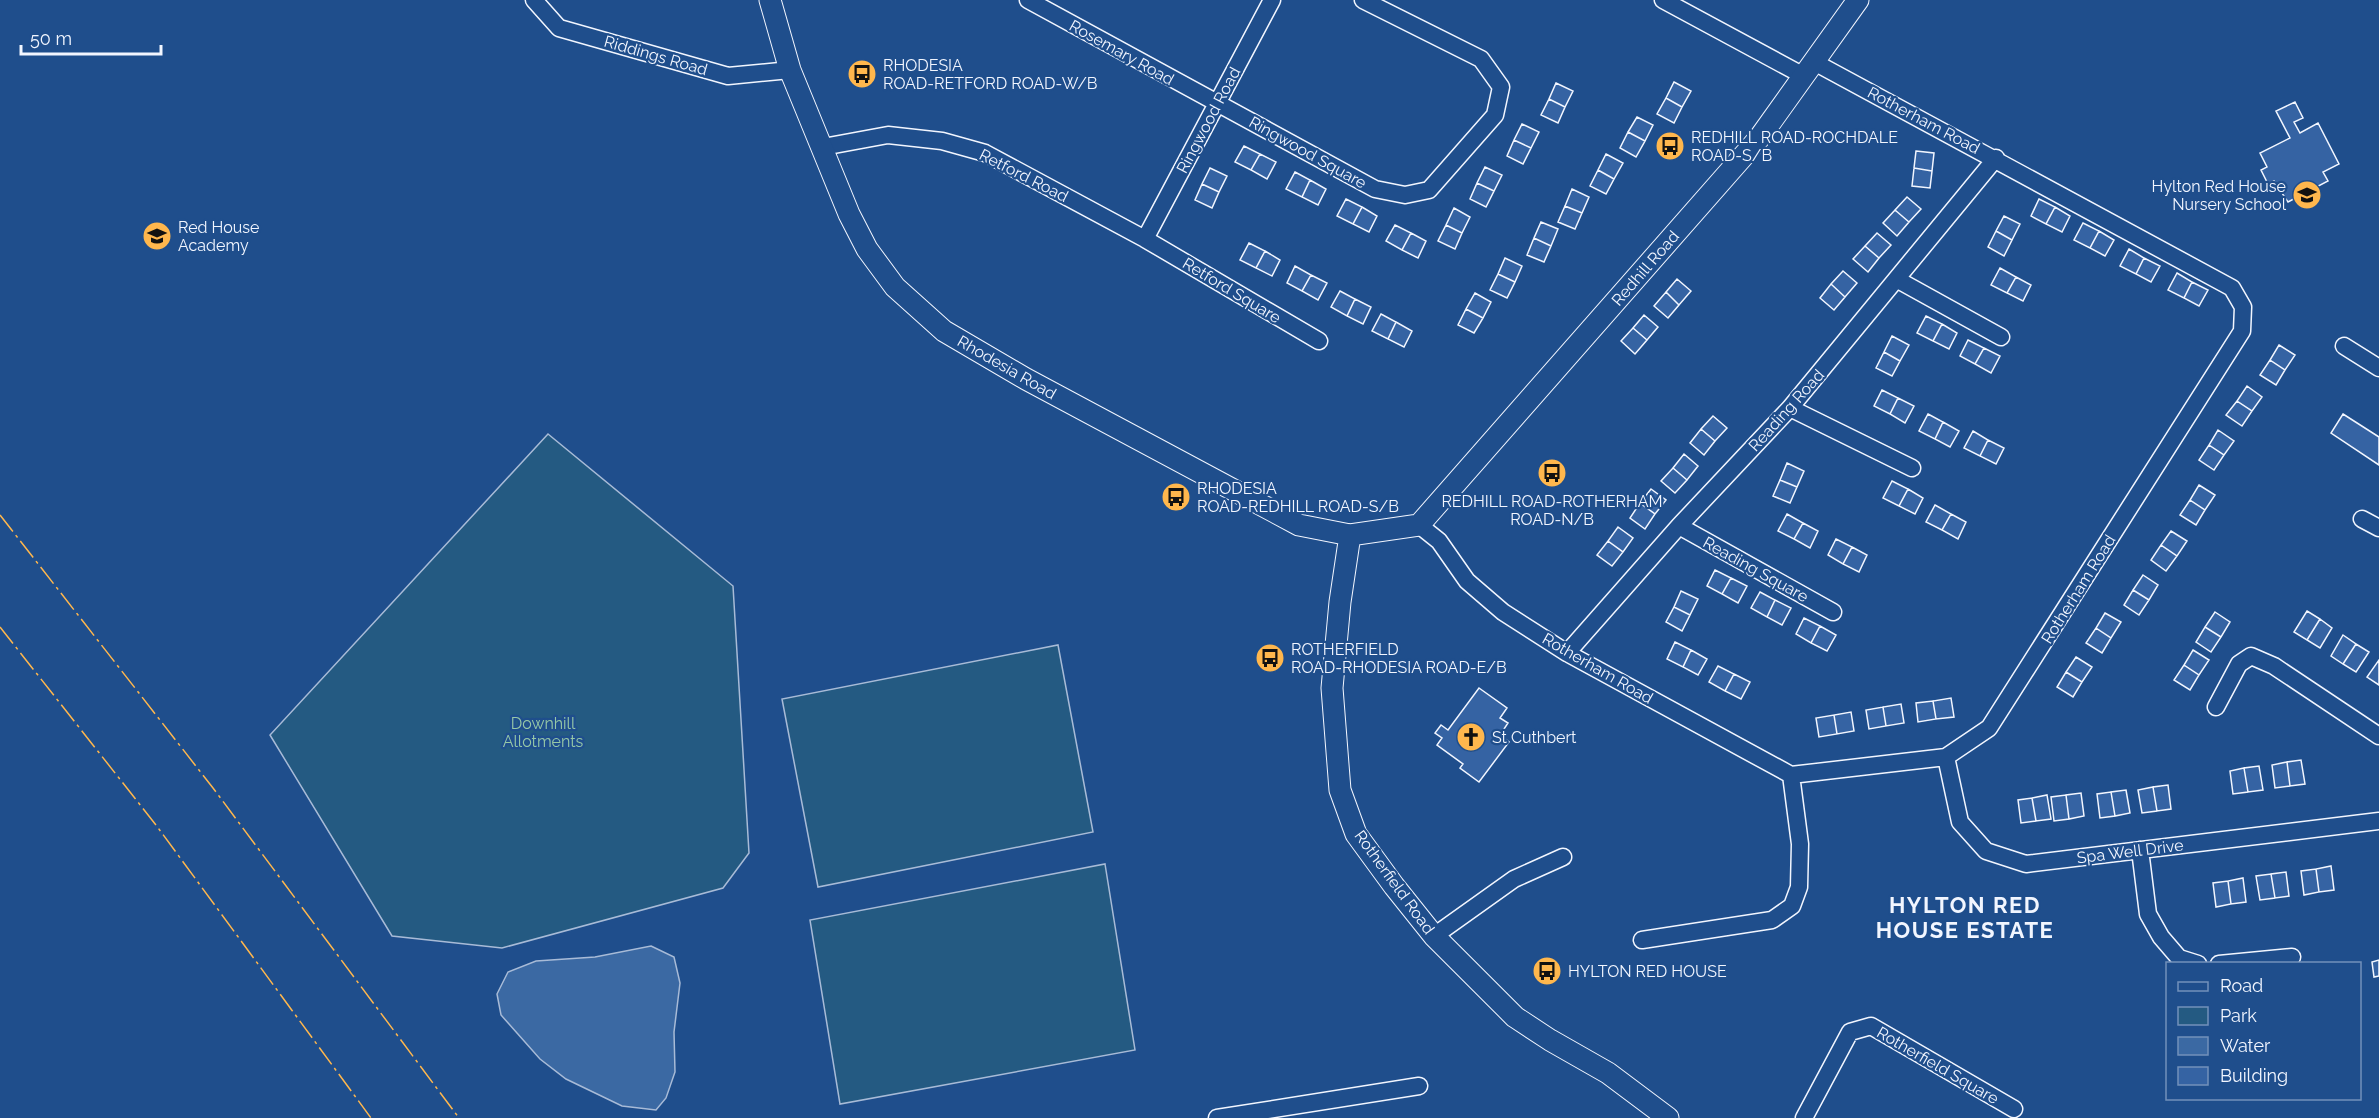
<svg xmlns="http://www.w3.org/2000/svg" width="2379" height="1118" viewBox="0 0 2379 1118" font-family="Raleway,sans-serif">
<style>
.green{fill:#245a82;stroke:#a8bbd7;stroke-width:1.5}
.water{fill:#3b69a3;stroke:#a8bbd7;stroke-width:1.5}
.building{fill:#3563a3;stroke:#f2f6ff;stroke-width:1.5}
.lines{fill:none;stroke-linecap:round;stroke-linejoin:round}
.minor-casing{stroke:#f2f6ff;stroke-width:19}
.tertiary-casing{stroke:#f2f6ff;stroke-width:23}
.minor{stroke:#1f4e8c;stroke-width:16}
.tertiary{stroke:#1f4e8c;stroke-width:21}
.power{stroke:#ffb74d;stroke-width:1.5;stroke-dasharray:21 4.5 3 4.5;stroke-linecap:butt}
.labels{text-anchor:middle;stroke-width:4.5;stroke-linejoin:round;paint-order:stroke}
.street-label{font-size:16px;fill:#f2f6ff;stroke:#1f4e8c}
.poi-label{font-size:16px;fill:#f2f6ff;stroke:#1f4e8c;text-anchor:start}
.park-label{font-size:16px;fill:#97c8a6;stroke:#1f4e8c}
.district-label{font-size:22px;font-weight:bold;letter-spacing:1.5px;fill:#f2f6ff;stroke:#1f4e8c}
</style>
<rect width="100%" height="100%" fill="#1f4e8c"/>
<path class="green" d="M548,434L733,586L749,853L723,888L502,948L392,936L270,735Z
M1058,645L1093,832L818,887L782,699Z
M1105,864L1135,1050L840,1104L810,920Z"/>
<path class="water" d="M651,946L674,957L680,983L674,1032L675,1072L666,1098L656,1110L622,1106L566,1079L540,1059L501,1015L497,994L508,972L536,961L595,957Z"/>
<path class="building" d="M1674,82L1691,91L1682,107L1666,98Z
M1556,83L1573,91L1565,107L1549,99Z
M1666,98L1682,107L1674,123L1657,114Z
M1549,99L1565,107L1558,123L1541,115Z
M2295,102L2303,118L2294,122L2300,133L2318,123L2339,164L2323,172L2328,181L2288,202L2274,181L2268,184L2261,170L2267,167L2260,153L2290,138L2276,111Z
M1637,117L1653,125L1645,141L1628,132Z
M1522,124L1539,132L1531,148L1514,140Z
M1628,132L1645,141L1636,157L1620,148Z
M1514,140L1531,148L1523,164L1507,156Z
M1244,146L1260,154L1251,170L1235,162Z
M1916,151L1934,153L1932,171L1914,168Z
M1260,154L1276,162L1267,179L1251,170Z
M1606,154L1623,163L1614,179L1598,170Z
M1485,167L1502,175L1494,191L1477,183Z
M1210,168L1227,176L1219,192L1202,184Z
M1914,168L1932,171L1930,188L1912,186Z
M1598,170L1614,179L1606,194L1590,186Z
M1295,172L1310,180L1302,197L1286,189Z
M1310,180L1326,189L1318,205L1302,197Z
M1477,183L1494,191L1486,207L1470,199Z
M1202,184L1219,192L1212,208L1195,200Z
M1572,189L1589,197L1582,213L1565,206Z
M1907,197L1921,209L1909,222L1895,210Z
M1346,199L1362,207L1353,224L1337,216Z
M2039,199L2055,207L2046,224L2031,216Z
M1565,206L1582,213L1575,229L1558,222Z
M1362,207L1377,216L1369,232L1353,224Z
M2055,207L2070,216L2062,232L2046,224Z
M1454,208L1470,217L1462,233L1446,225Z
M1895,210L1909,222L1897,236L1883,223Z
M2004,216L2020,224L2012,240L1996,231Z
M1541,222L1558,229L1551,246L1534,238Z
M2083,223L2099,231L2090,248L2074,240Z
M1395,225L1411,233L1402,250L1386,241Z
M1446,225L1462,233L1455,249L1438,241Z
M1996,231L2012,240L2004,256L1988,247Z
M2099,231L2114,240L2105,256L2090,248Z
M1411,233L1426,241L1418,258L1402,250Z
M1877,233L1891,245L1879,258L1865,246Z
M1534,238L1551,246L1544,262L1527,255Z
M1249,243L1265,251L1256,268L1240,260Z
M1865,246L1879,258L1868,272L1853,259Z
M2129,249L2144,258L2136,274L2120,266Z
M1265,251L1280,260L1272,276L1256,268Z
M1505,258L1522,266L1515,282L1498,274Z
M2144,258L2160,266L2151,282L2136,274Z
M1295,266L1311,275L1302,291L1287,283Z
M2000,268L2016,277L2007,293L1991,285Z
M1843,271L1857,283L1845,297L1831,284Z
M2177,273L2192,282L2184,298L2168,290Z
M1498,274L1515,282L1507,298L1490,290Z
M1311,275L1327,283L1318,300L1302,291Z
M2016,277L2031,285L2023,301L2007,293Z
M1677,279L1691,291L1679,305L1666,292Z
M2192,282L2208,290L2199,306L2184,298Z
M1831,284L1845,297L1834,310L1820,298Z
M1340,291L1355,299L1347,316L1331,307Z
M1666,292L1679,305L1668,318L1654,306Z
M1475,293L1491,302L1483,318L1466,309Z
M1355,299L1371,307L1363,324L1347,316Z
M1466,309L1483,318L1474,333L1458,325Z
M1381,314L1396,322L1388,339L1372,331Z
M1644,315L1658,327L1647,340L1633,328Z
M1926,316L1942,324L1933,341L1917,333Z
M1396,322L1412,331L1404,347L1388,339Z
M1942,324L1957,333L1949,349L1933,341Z
M1633,328L1647,340L1635,354L1621,341Z
M1892,336L1909,345L1900,361L1884,352Z
M1968,340L1984,348L1975,364L1960,356Z
M2279,345L2295,355L2285,370L2270,360Z
M1984,348L2000,356L1991,373L1975,364Z
M1884,352L1900,361L1892,376L1876,368Z
M2270,360L2285,370L2276,385L2260,375Z
M2247,386L2262,397L2252,411L2237,401Z
M1882,390L1898,398L1890,414L1874,406Z
M1898,398L1914,406L1905,423L1890,414Z
M2237,401L2252,411L2242,426L2226,415Z
M1928,414L1943,422L1935,439L1919,431Z
M2343,414L2379,437V465L2331,433Z
M1713,416L1727,428L1715,441L1701,429Z
M1943,422L1959,431L1950,447L1935,439Z
M1701,429L1715,441L1704,455L1690,443Z
M2218,430L2234,441L2224,455L2209,445Z
M1973,431L1988,440L1980,456L1964,448Z
M1988,440L2004,448L1996,464L1980,456Z
M2209,445L2224,455L2214,470L2199,460Z
M1684,454L1698,466L1687,480L1673,468Z
M1787,463L1804,471L1797,487L1780,480Z
M1673,468L1687,480L1675,493L1661,481Z
M1780,480L1797,487L1790,503L1773,496Z
M1892,481L1908,489L1899,506L1883,498Z
M2199,485L2215,495L2205,510L2190,500Z
M1651,489L1666,500L1655,514L1640,503Z
M1908,489L1923,498L1915,514L1899,506Z
M2190,500L2205,510L2196,525L2180,515Z
M1640,503L1655,514L1645,529L1630,518Z
M1935,505L1951,514L1942,530L1926,522Z
M1787,514L1803,523L1794,539L1778,531Z
M1951,514L1966,522L1958,539L1942,530Z
M1803,523L1818,531L1810,548L1794,539Z
M1618,527L1633,538L1623,552L1608,541Z
M2171,531L2187,541L2177,556L2161,545Z
M1836,539L1852,547L1843,564L1828,555Z
M1608,541L1623,552L1612,566L1597,555Z
M2161,545L2177,556L2166,571L2151,560Z
M1852,547L1867,555L1859,572L1843,564Z
M1715,570L1731,578L1722,594L1707,586Z
M2143,575L2158,585L2149,600L2133,590Z
M1731,578L1747,586L1738,603L1722,594Z
M2133,590L2149,600L2139,615L2124,605Z
M1681,591L1698,599L1690,615L1674,607Z
M1760,592L1775,600L1767,617L1751,608Z
M1775,600L1791,608L1782,625L1767,617Z
M1674,607L1690,615L1682,631L1666,622Z
M2307,611L2320,619L2307,640L2294,632Z
M2215,612L2230,622L2221,637L2205,627Z
M2105,613L2121,622L2111,638L2096,628Z
M1804,618L1820,626L1811,643L1796,634Z
M2320,619L2332,628L2320,648L2307,640Z
M1820,626L1836,635L1827,651L1811,643Z
M2205,627L2221,637L2211,652L2196,642Z
M2096,628L2111,638L2102,653L2086,643Z
M2343,635L2356,644L2343,664L2331,656Z
M1675,642L1691,650L1683,667L1667,659Z
M2356,644L2369,652L2356,672L2343,664Z
M1691,650L1707,659L1698,675L1683,667Z
M2193,650L2209,660L2199,675L2184,665Z
M2076,657L2092,667L2082,682L2066,672Z
M2379,660V685L2367,677Z
M2184,665L2199,675L2190,690L2174,680Z
M1718,666L1734,674L1725,691L1709,682Z
M2066,672L2082,682L2073,697L2057,687Z
M1734,674L1750,682L1741,699L1725,691Z
M1479,688L1507,708L1500,718L1508,723L1500,735L1509,742L1479,782L1460,768L1463,764L1437,745L1442,738L1435,733L1441,725L1448,730Z
M1951,698L1954,717L1936,719L1933,701Z
M1933,701L1936,719L1918,722L1916,703Z
M1901,704L1904,723L1886,726L1883,707Z
M1883,707L1886,726L1869,729L1866,710Z
M1851,712L1854,731L1837,734L1834,715Z
M1834,715L1837,734L1819,737L1816,718Z
M2301,760L2305,784L2290,786L2287,762Z
M2287,762L2290,786L2275,788L2272,765Z
M2259,766L2263,790L2248,792L2244,768Z
M2244,768L2248,792L2233,794L2230,771Z
M2168,785L2171,809L2157,811L2153,787Z
M2153,787L2157,811L2142,813L2138,790Z
M2126,790L2130,813L2115,816L2111,792Z
M2111,792L2115,816L2100,818L2097,794Z
M2081,793L2084,816L2069,819L2066,795Z
M2047,795L2051,819L2036,821L2032,798Z
M2066,795L2069,819L2054,821L2051,797Z
M2032,798L2036,821L2021,823L2018,800Z
M2331,866L2334,890L2319,892L2316,869Z
M2316,869L2319,892L2304,895L2301,871Z
M2286,872L2289,896L2275,898L2271,874Z
M2271,874L2275,898L2260,900L2256,876Z
M2243,878L2246,902L2231,904L2228,881Z
M2228,881L2231,904L2216,907L2213,883Z
M2379,960V976L2374,977L2372,962Z"/>
<g class="lines">
<g class="minor-casing">
<path id="minor" d="M534,0L559,28L728,76L790,70
M1028,0L1375,189L1405,195L1429,190L1495,115L1501,87L1481,59L1363,0
M1663,0L1804,76
M823,147L888,135L942,141L985,153L1145,239L1319,341
M1145,239L1272,0
M1898,280L2001,337
M2344,346L2379,368
M1790,408L1912,468
M2362,519L2379,528
M1419,525L1439,541L1467,581L1503,612L1567,653L1791,775L1946,757L1989,728L2242,331L2243,307L2232,288L1814,62
M1679,526L1833,612
M1567,653L1679,526L1790,408L1996,158
M2216,707L2239,664L2251,656L2274,666L2379,736
M1946,757L1960,822L1986,851L2026,864L2379,821
M2140,850L2148,914L2161,937L2179,958L2198,964
M1434,936L1514,879L1563,857
M1642,940L1772,920L1792,906L1799,887L1800,844L1791,775
M2219,964L2292,957
M1217,1118L1419,1086
M1804,1118L1850,1032L1871,1026L2014,1109"/>
</g>
<g class="tertiary-casing">
<path id="tertiary" d="M770,0L790,70L849,214L867,249L895,287L944,331L1026,379L1299,525L1350,535L1419,525L1760,137L1858,0
M1350,535L1340,602L1332,688L1340,790L1356,834L1394,886L1434,936L1515,1017L1550,1040L1608,1073L1668,1118"/>
</g>
<use href="#minor" class="minor"/>
<use href="#tertiary" class="tertiary"/>
<path class="power" d="M0,515L213,788L459,1118
M0,627L156,825L371,1118"/>
</g>
<defs>
<g id="bus-disc" transform="scale(1.5)"><circle r="9.5" fill="#ffb74d" stroke="#1f4e8c"/><path d="M-5-6H5V4H4V6H2V4H-2V6H-4V4H-5ZM-3.5-4V0h7V-4ZM-3.5 1.2v1.5H-2V1.2ZM2 1.2v1.5H3.5V1.2Z" fill="#111"/></g>
<g id="school-disc" transform="scale(1.5)"><circle r="9.5" fill="#ffb74d" stroke="#1f4e8c"/><path d="M0-5L7-2L0 1L-7-2ZM-4 1L0 2.5L4 1V4Q0 6-4 4Z" fill="#111"/></g>
<g id="church-disc" transform="scale(1.5)"><circle r="9.5" fill="#ffb74d" stroke="#1f4e8c"/><path d="M-1.2-6h2.4v3.5h3.3v2.4h-3.3V6h-2.4V-.1h-3.3v-2.4h3.3Z" fill="#111"/></g>
</defs>
<g fill-rule="evenodd">
<use href="#bus-disc" x="862" y="74"/>
<use href="#bus-disc" x="1670" y="146"/>
<use href="#school-disc" x="2307" y="195"/>
<use href="#school-disc" x="157" y="236"/>
<use href="#bus-disc" x="1552" y="473"/>
<use href="#bus-disc" x="1176" y="497"/>
<use href="#bus-disc" x="1270" y="658"/>
<use href="#church-disc" x="1471" y="737"/>
<use href="#bus-disc" x="1547" y="971"/>
</g>
<g class="labels">
<g class="street-label">
<text transform="translate(1122 52) rotate(29)" y="6">Rosemary Road</text>
<text transform="translate(656 55) rotate(16)" y="6">Riddings Road</text>
<text transform="translate(1208 120) rotate(-62)" y="6">Ringwood Road</text>
<text transform="translate(1924 120) rotate(28)" y="6">Rotherham Road</text>
<text transform="translate(1308 152) rotate(29)" y="6">Ringwood Square</text>
<text transform="translate(1024 175) rotate(27)" y="6">Retford Road</text>
<text transform="translate(1645 268) rotate(-49)" y="6">Redhill Road</text>
<text transform="translate(1232 290) rotate(31)" y="6">Retford Square</text>
<text transform="translate(1007 367) rotate(30)" y="6">Rhodesia Road</text>
<text transform="translate(1786 410) rotate(-48)" y="6">Reading Road</text>
<text transform="translate(1756 569) rotate(29)" y="6">Reading Square</text>
<text transform="translate(2078 589) rotate(-58)" y="6">Rotherham Road</text>
<text transform="translate(1598 668) rotate(30)" y="6">Rotherham Road</text>
<text transform="translate(2130 851) rotate(-7)" y="6">Spa Well Drive</text>
<text transform="translate(1395 882) rotate(54)" y="6">Rotherfield Road</text>
<text transform="translate(1938 1065) rotate(30)" y="6">Rotherfield Square</text>
</g>
<g class="poi-label">
<text x="883" y="71">RHODESIA<tspan x="883" dy="18">ROAD-RETFORD ROAD-W/B</tspan></text>
<text x="1691" y="143">REDHILL ROAD-ROCHDALE<tspan x="1691" dy="18">ROAD-S/B</tspan></text>
<text x="2286" y="192" text-anchor="end">Hylton Red House<tspan x="2286" dy="18">Nursery School</tspan></text>
<text x="178" y="233">Red House<tspan x="178" dy="18">Academy</tspan></text>
<text x="1197" y="494">RHODESIA<tspan x="1197" dy="18">ROAD-REDHILL ROAD-S/B</tspan></text>
<text x="1552" y="507" text-anchor="middle">REDHILL ROAD-ROTHERHAM<tspan x="1552" dy="18">ROAD-N/B</tspan></text>
<text x="1291" y="655">ROTHERFIELD<tspan x="1291" dy="18">ROAD-RHODESIA ROAD-E/B</tspan></text>
<text x="1492" y="743">St Cuthbert</text>
<text x="1568" y="977">HYLTON RED HOUSE</text>
</g>
<g class="park-label">
<text x="543" y="729">Downhill<tspan x="543" dy="18">Allotments</tspan></text>
</g>
<g class="district-label">
<text x="1965" y="913">HYLTON RED<tspan x="1965" dy="25">HOUSE ESTATE</tspan></text>
</g>
</g>
<rect x="2166" y="962" width="195" height="138" fill="#1f4e8c" stroke="#7391ba" stroke-width="1.5"/>
<rect x="2178" y="982" width="30" height="9" fill="#1f4e8c" stroke="#7391ba" stroke-width="1.5"/>
<text x="2220" y="992" font-size="18" fill="#f2f6ff">Road</text>
<rect x="2178" y="1007" width="30" height="18" fill="#245a82" stroke="#7391ba" stroke-width="1.5"/>
<text x="2220" y="1022" font-size="18" fill="#f2f6ff">Park</text>
<rect x="2178" y="1037" width="30" height="18" fill="#3b69a3" stroke="#7391ba" stroke-width="1.5"/>
<text x="2220" y="1052" font-size="18" fill="#f2f6ff">Water</text>
<rect x="2178" y="1067" width="30" height="18" fill="#3563a3" stroke="#7391ba" stroke-width="1.5"/>
<text x="2220" y="1082" font-size="18" fill="#f2f6ff">Building</text>
<path d="M21 45v9h140v-9" fill="none" stroke="#f2f6ff" stroke-width="3"/>
<text x="30" y="45" font-size="18" fill="#f2f6ff" stroke="#1f4e8c" stroke-width="4.5" paint-order="stroke">50 m</text>
</svg>
